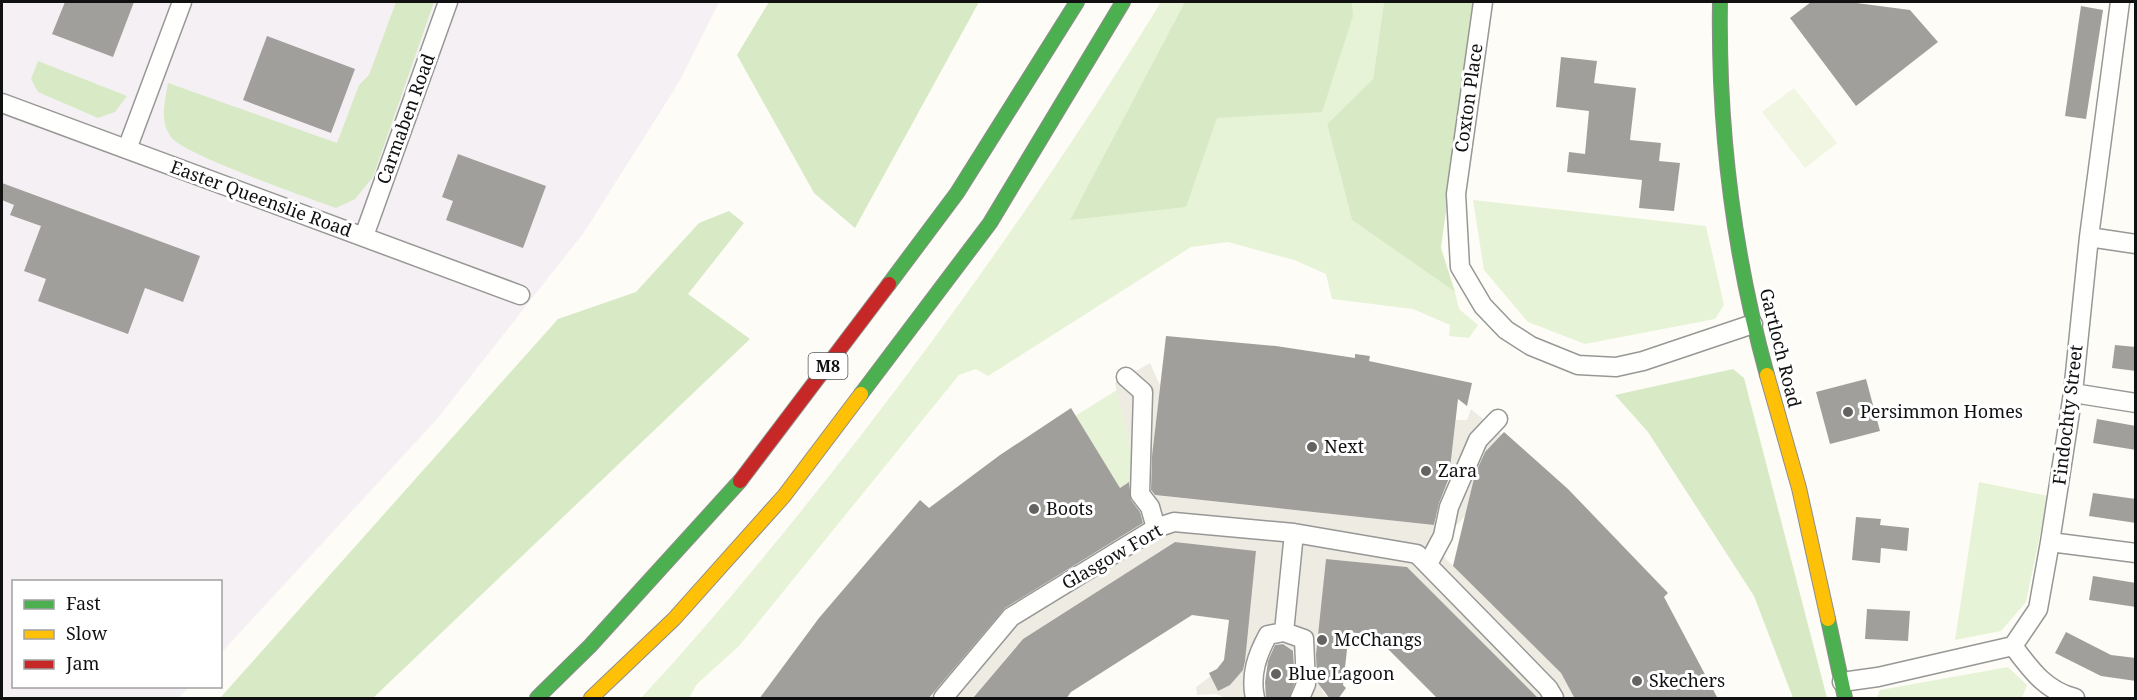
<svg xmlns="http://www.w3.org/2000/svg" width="2137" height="700" viewBox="0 0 2137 700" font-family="'Noto Serif',serif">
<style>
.industrial{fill:#f5f0f3}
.green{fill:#e7f3d7}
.forest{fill:#d8eac5}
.pitch{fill:#f0f6e1}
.plaza{fill:#edebe2}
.building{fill:#a19f9c}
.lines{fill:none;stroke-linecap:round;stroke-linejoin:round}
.street-casing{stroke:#979795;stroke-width:21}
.fast-casing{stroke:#8e8d8b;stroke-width:16}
.slow-casing{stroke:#8e8d8b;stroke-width:16}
.jam-casing{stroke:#8e8d8b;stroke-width:16}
.street{stroke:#fffffe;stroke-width:18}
.fast{stroke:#4caf50;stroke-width:14}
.slow{stroke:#ffc107;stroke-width:14}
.jam{stroke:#c62828;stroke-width:14}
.poi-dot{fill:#646362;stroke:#fff;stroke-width:2}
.labels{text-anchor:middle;stroke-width:6;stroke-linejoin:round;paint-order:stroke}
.shield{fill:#fff;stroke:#585858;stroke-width:1.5}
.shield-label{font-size:16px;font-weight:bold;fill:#111}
.street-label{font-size:18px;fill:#111;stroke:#fff}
.poi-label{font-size:18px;fill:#111;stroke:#fff;text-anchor:start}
</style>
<rect width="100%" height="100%" fill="#fdfcf7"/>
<path class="industrial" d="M2,2H719L679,82L585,231L437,419L221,653L220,582H14V686L189,687L178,698H2Z"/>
<path class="green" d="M1161,2H1384L1373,79L1327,124L1352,220L1455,292L1459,309L1478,325L1469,338L1449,336L1450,325L1413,309L1332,299L1326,274L1294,260L1228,242L1191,247L988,376L976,369L959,375L739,646L697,684L689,698H641C719,614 791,525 862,434C969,295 1069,152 1161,2Z
M1473,200L1706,226L1724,305L1715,319L1585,344L1528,322L1484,270Z
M1117,390L1137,477L1120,488L1075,416Z
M1979,482L2048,496L2026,602L2001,631L1955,640Z
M2008,667L2027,685L2022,698H1877L1880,690Z"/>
<path class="forest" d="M396,2H434L373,177L355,199L336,208C307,197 184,155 171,137C159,120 165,102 168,83L337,143L359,85L369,75Z
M769,2H979L855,228L814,193L737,55Z
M1185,2H1352L1353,16L1322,112L1217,118L1186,207L1070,220Z
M1384,2H1474L1441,248L1455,292L1352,220L1327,124L1373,79Z
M38,61L127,96L115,112L98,118L38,92L31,79Z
M729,211L744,223L688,294L750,339L373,698H220L558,319L636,292L699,223Z
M1733,369L1744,378L1827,698H1793L1754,596L1648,432L1615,395Z"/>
<path class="pitch" d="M1794,88L1837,143L1805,168L1762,112Z"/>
<path class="plaza" d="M1150,363L1160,385L1149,490L1143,494L1444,526L1456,420H1467L1471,409L1502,435L1479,458L1465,516L1445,538L1443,556L1561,673L1575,698H1537L1407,567L1326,559L1315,673L1323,693L1330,698H1290L1299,680L1297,655L1283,643H1275L1268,648L1257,688L1264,698H1226L1216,694L1197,695L1196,687L1211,676L1243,666L1256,551L1175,542L1023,639L972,698H928L1001,612L1148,520L1146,518L1141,521L1137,515L1146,509L1129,482L1137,477L1115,383Z"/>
<path class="building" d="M65,2H134L113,57L52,34Z
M1811,2H1849L1910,10L1938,42L1856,106L1790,18Z
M2081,6L2103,10L2086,119L2065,116Z
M267,36L355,69L331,133L243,100Z
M1561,57L1597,61L1594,83L1636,88L1630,140L1661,143L1659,161L1680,163L1674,211L1639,208L1642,180L1567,172L1569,152L1585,154L1589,111L1556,107Z
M458,154L546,186L523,248L446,220L453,201L442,197Z
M2,183L200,256L183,302L145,288L128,334L38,301L46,279L24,271L41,226L10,215L14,205L2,200Z
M1166,336L1276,346L1355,358V354L1370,356L1369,361L1472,383L1467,406L1458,399L1449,478L1439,503L1434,525L1155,495L1151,490L1152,456Z
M2115,345L2136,347V371L2112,368Z
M1866,379L1880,431L1830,444L1816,392Z
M1071,408L1120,488L1129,482L1131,500L1140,512L1143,523L1005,608L928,699H759L819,618L920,500L929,508L1000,455Z
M2097,419L2136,426V450L2093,443Z
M1504,432L1568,489L1668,593L1664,597L1718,699H1575L1561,673L1453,566L1475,474L1485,452Z
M2093,493L2136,499V523L2089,516Z
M1856,517L1881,519L1880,525L1909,528L1907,551L1881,548L1880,563L1852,560Z
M1175,542L1256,551L1245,661L1243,670L1230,685L1218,691L1209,673L1217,669L1224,660L1229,620L1192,615L1071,692L1066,699H972L1023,639Z
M1326,559L1407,567L1539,699H1438L1374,635L1349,632L1343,685L1346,688L1338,699H1330L1317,682L1316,654Z
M2093,576L2136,583V607L2089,600Z
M1867,609L1910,611L1908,641L1865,639Z
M2066,632L2111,655L2136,658V681L2101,676L2055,653Z
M1283,644L1293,651L1295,682L1289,699H1266L1265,682L1268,661L1275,645Z"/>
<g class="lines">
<g class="street-casing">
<path id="street" d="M1483,2L1456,194L1460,267L1483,306L1506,330L1531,346L1578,365L1616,367L1643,361L1753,324
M2,103L520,295
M127,149L182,2
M364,236L448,2
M2089,237L2136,244
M1126,377L1143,392L1140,494L1150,507L1156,528
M2073,393L2136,403
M1294,533L1284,632L1304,639L1306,684L1300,698
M2050,542L2136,553
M1428,564L1443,536L1449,507L1478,440L1498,419
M2013,646C2031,670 2046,691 2075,698
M1842,682L1878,677L2013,646L2038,609L2050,542L2073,393L2089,237L2120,2
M943,698L1011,617L1156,528L1174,522L1294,533L1417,554L1548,688L1554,698
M1255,698C1250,675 1257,655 1268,635L1284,632"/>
</g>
<g class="fast-casing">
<path id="fast" d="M1720,2C1718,129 1733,252 1767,375
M889,284L957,193L1077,2
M861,394L990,223L1123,2
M1828,619L1845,698
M537,698L590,646L740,481"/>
</g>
<g class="slow-casing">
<path id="slow" d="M1767,375L1799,488L1828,619
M591,698L674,619L784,496L861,394"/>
</g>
<g class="jam-casing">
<path id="jam" d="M740,481L889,284"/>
</g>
<use href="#street" class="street"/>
<use href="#fast" class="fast"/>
<use href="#slow" class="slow"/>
<use href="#jam" class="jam"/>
</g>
<g class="poi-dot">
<circle cx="1848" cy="412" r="6"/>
<circle cx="1312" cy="447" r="6"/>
<circle cx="1426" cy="471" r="6"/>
<circle cx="1034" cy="509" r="6"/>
<circle cx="1322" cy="640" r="6"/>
<circle cx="1276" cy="674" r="6"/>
<circle cx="1637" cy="681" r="6"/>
</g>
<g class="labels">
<rect class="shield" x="808.5" y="353" width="39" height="26" rx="4.5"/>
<g class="shield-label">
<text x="828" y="372">M8</text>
</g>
<g class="street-label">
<text transform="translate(1469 98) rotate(-82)" y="6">Coxton Place</text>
<text transform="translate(406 119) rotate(-70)" y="6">Carmaben Road</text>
<text transform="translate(261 199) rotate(20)" y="6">Easter Queenslie Road</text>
<text transform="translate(1780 348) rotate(76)" y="6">Gartloch Road</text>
<text transform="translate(2068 415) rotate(-83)" y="6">Findochty Street</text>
<text transform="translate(1112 557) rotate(-30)" y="6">Glasgow Fort</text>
</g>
<g class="poi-label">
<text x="1860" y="418">Persimmon Homes</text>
<text x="1324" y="453">Next</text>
<text x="1438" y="477">Zara</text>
<text x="1046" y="515">Boots</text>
<text x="1334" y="646">McChangs</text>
<text x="1288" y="680">Blue Lagoon</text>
<text x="1649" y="687">Skechers</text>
</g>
</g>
<rect width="2137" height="700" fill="none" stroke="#111111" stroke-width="6"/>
<rect x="12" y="580" width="210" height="108" fill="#ffffff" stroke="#a0a0a0" stroke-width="1.5"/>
<rect x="24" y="600" width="30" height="9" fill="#4caf50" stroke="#a0a0a0" stroke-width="1.5"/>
<text x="66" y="610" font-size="18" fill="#111111">Fast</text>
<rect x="24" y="630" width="30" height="9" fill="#ffc107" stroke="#a0a0a0" stroke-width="1.5"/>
<text x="66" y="640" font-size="18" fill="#111111">Slow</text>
<rect x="24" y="660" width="30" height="9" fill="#c62828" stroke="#a0a0a0" stroke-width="1.5"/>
<text x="66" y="670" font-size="18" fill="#111111">Jam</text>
</svg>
